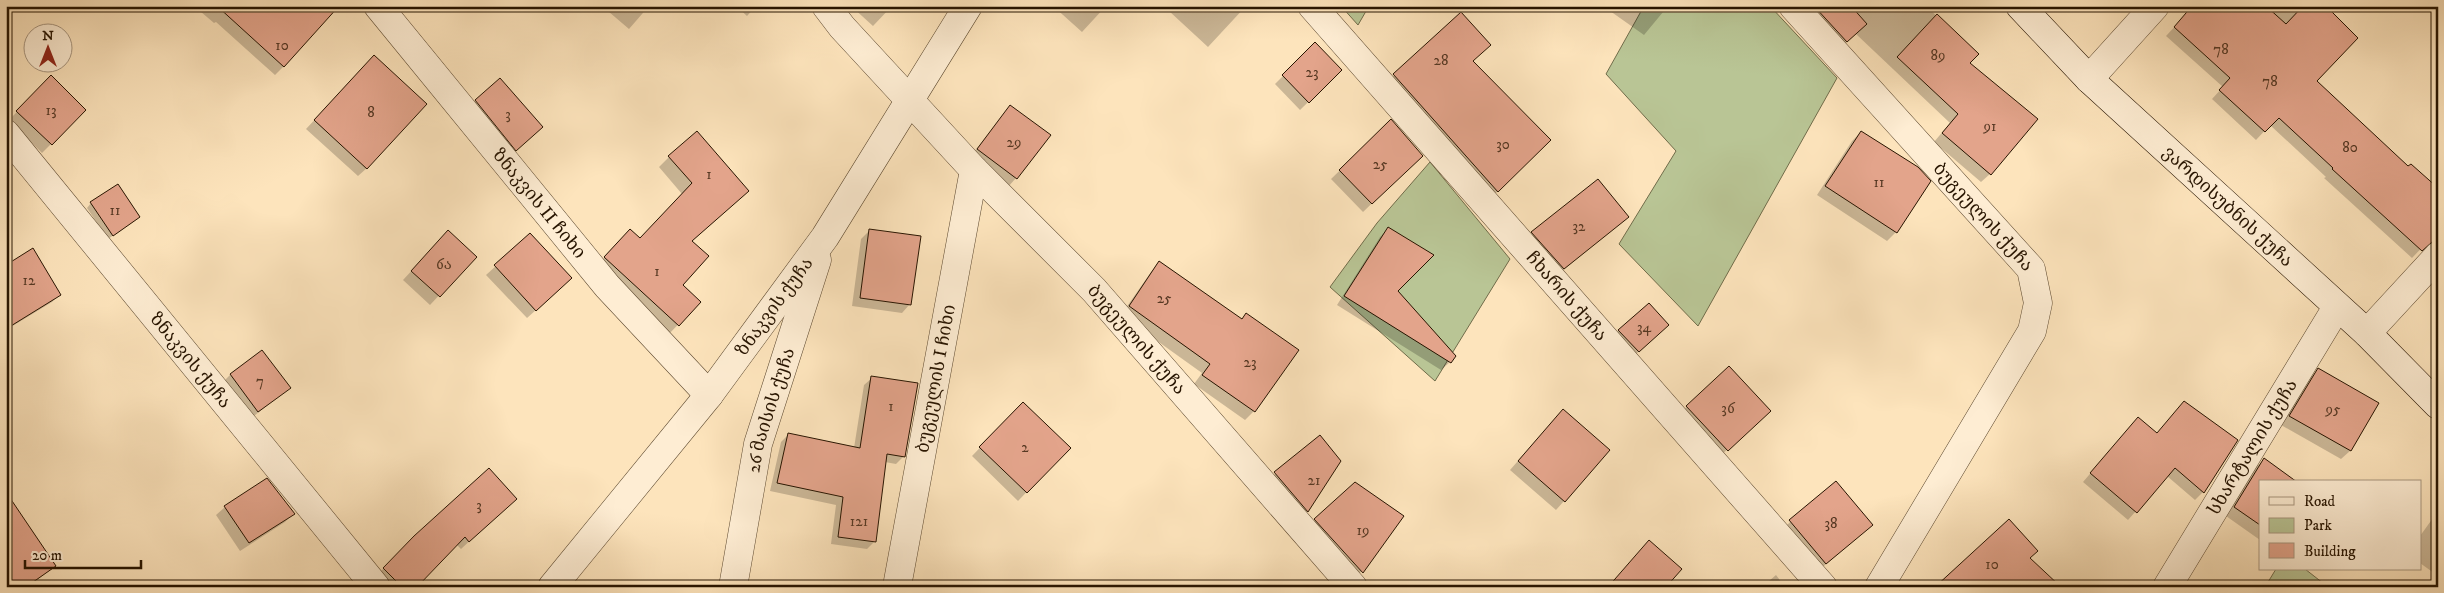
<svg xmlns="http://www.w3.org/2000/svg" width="2444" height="593" viewBox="0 0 2444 593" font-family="'IM FELL DW Pica','Noto Serif Georgian',serif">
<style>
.green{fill:#b9c595;stroke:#706c4a}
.shadow{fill:#0003}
.building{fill:#e3a48b;stroke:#271400}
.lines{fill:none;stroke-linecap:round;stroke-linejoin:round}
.street-casing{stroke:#5c482f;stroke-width:29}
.secondary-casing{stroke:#271400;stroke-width:29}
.street{stroke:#feedd3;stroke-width:28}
.secondary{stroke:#feedd3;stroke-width:28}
.labels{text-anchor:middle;stroke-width:4;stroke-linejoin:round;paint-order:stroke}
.number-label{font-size:15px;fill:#563823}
.street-label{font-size:18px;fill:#271400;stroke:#feedd3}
</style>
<rect width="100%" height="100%" fill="#fde4bc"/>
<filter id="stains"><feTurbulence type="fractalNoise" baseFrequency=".004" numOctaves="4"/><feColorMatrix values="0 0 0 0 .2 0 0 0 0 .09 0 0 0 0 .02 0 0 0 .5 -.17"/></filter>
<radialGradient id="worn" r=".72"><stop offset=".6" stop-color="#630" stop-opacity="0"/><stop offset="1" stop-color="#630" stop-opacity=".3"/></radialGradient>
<path class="green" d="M1341,6H1369L1358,25Z
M1644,6H1770L1837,78L1698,326L1619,244L1676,151L1606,74Z
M1430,162L1510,259L1435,381L1330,287L1377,223Z
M2276,569H2305L2328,587H2265Z"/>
<path class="shadow" d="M194,6H325L284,66L275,75L216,22L214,23Z
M602,6H649L629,29Z
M736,6H756L747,16Z
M851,6H892L873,26Z
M1053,6H1106L1082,32Z
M1174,6H1246L1208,47L1169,11Z
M1603,6H1668L1644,35Z
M1798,6H1926L1977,54L1968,63L1990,174L1981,182L1934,142L1950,123L1856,34L1838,50Z
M2191,6H2324L2315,81L2408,168L2438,231L2412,258L2324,178L2326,177L2270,125L2256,140L2212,99L2223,87L2166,36L2192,8Z
M1461,14L1472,62L1549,140L1489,200L1385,84Z
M1315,44L1341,70L1300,110L1275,84Z
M365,66L367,168L358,176L306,129Z
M51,77L85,110L42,153L9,120Z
M476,101L533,136L507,158L467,109Z
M1011,106L1016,178L1008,187L969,158Z
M1391,121L1421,156L1363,212L1331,179Z
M1861,132L1896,232L1887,241L1817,195L1852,141Z
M669,157L748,191L691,242L681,285L700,302L667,336L594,269L619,241L640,240L682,194L659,167Z
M91,203L134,221L108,239L87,208Z
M1627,217L1555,277L1524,241L1532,233Z
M1389,228L1396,291L1450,362L1441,370L1337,305L1380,237Z
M870,230L910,304L902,313L852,306L861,239Z
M530,235L562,287L527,318L486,275Z
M439,241L475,257L430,305L403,280Z
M1160,263L1241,320L1246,314L1297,350L1254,411L1245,420L1194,384L1202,373L1121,315L1151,272Z
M6,266L60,294L52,302L6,330Z
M1663,329L1634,356L1615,335L1619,330Z
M6,356L12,365L6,370Z
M1729,368L1761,419L1718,458L1678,415Z
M2318,370L2377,403L2350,451L2341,459L2281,425L2310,378Z
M230,375L289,388L249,420L222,383Z
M872,378L904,456L896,464L885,462L874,542L867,549L831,544L836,505L770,491L781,442L789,434L854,448L864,385Z
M1023,403L1069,448L1018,501L972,456Z
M1554,420L1564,501L1556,510L1510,470Z
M2130,427L2203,492L2195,500L2167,476L2128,520L2083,482Z
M1319,437L1308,511L1299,520L1266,482Z
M2264,460L2260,482V540L2226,516L2255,468Z
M1836,483L1871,525L1817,572L1781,530Z
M508,506L461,549L456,544L415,587H381L376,576L415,537Z
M225,507L293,514L285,522L240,551L216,515Z
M2438,511V576L2420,563V536Z
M1402,516L1354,581L1307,528L1315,520Z
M55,566L28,587H6Z
M1776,575L1785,587H1762Z"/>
<path class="building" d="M217,6H339L284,67Z
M1814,6H1851L1867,24L1847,42Z
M2192,6H2266L2286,24L2303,6H2326L2358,38L2317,81L2408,166L2411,164L2438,188V235L2431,243L2422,251L2332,169L2333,168L2279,118L2265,132L2219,90L2230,78L2174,27Z
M1461,12L1491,45L1473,61L1551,140L1498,192L1393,74Z
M1937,14L1979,54L1970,63L2038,119L1991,175L1942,133L1958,114L1897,57Z
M1315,42L1342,70L1309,103L1282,75Z
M374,55L427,104L367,169L314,120Z
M51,75L86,110L52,145L16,111Z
M500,78L543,127L516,151L475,100Z
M1010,105L1051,135L1017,179L977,149Z
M1391,119L1423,156L1372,204L1339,170Z
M697,131L749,191L692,241L709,256L683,285L701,302L679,326L604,257L630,229L640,238L692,183L668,156Z
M1861,131L1918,167L1931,181L1897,233L1825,186Z
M1598,179L1629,217L1564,269L1531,232Z
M118,184L140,217L113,236L90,202Z
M1388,227L1434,255L1398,291L1456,356L1451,363L1344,296Z
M869,229L921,236L911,305L860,298Z
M448,230L477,257L440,297L411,271Z
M530,233L572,278L536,311L494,265Z
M33,248L61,295L6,329V265Z
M1159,261L1242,319L1246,313L1299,350L1255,412L1202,375L1210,364L1129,306Z
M1649,303L1669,325L1639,352L1618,330Z
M262,350L291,388L258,412L230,374Z
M1729,366L1771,411L1728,451L1686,406Z
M2318,368L2379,403L2351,451L2289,416Z
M871,376L918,383L905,457L887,454L876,542L838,537L843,497L777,483L788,433L860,448Z
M2184,401L2238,440L2204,493L2175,468L2137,513L2090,473L2138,417L2157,433Z
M1023,402L1071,448L1027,493L979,447Z
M1563,409L1610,450L1565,502L1518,461Z
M1320,435L1341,461L1308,512L1274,472Z
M2264,458L2297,482H2260V525L2234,507Z
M489,468L517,499L469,542L465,537L417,587H402L383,568L414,536Z
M267,478L295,514L249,543L224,506Z
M1836,481L1873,525L1826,564L1789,520Z
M1355,482L1404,516L1363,573L1314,519Z
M6,492L56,566L26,587H6Z
M2009,519L2038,551L2030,558L2061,587H1935Z
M1649,540L1682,569L1666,587H1608Z"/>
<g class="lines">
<g class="street-casing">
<g id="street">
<path id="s1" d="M378,6L607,286L709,395"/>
<path id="s2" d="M826,6L842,27L974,170L1094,290L1353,587"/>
<path id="s3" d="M1312,6L1823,587"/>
<path id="s4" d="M1793,6L2031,269L2038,303L2032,331L1879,587"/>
<path d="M2089,79L2155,6"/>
<path id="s5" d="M6,134L376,587"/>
<path d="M2367,333L2438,256"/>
<path id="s6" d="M552,587L709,395L825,237L968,6"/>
<path id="s7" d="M733,587L758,444L817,260"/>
<path id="s8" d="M899,587L898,581L974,170"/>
<path id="s9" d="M2167,587L2337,307"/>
</g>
</g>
<g class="secondary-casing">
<g id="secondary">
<path id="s10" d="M2020,6L2089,79L2367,333L2438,405"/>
</g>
</g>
<use href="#street" class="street"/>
<use href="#secondary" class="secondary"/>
</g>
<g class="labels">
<g class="number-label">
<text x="282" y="50">10</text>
<text x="2221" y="54">78</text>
<text x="1938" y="60">89</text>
<text x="1441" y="65">28</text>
<text x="1312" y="77">23</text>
<text x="2270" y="86">78</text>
<text x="51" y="115">13</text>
<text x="371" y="117">8</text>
<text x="508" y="119">3</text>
<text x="1990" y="131">91</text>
<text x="1014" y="147">29</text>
<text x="1503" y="149">30</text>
<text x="2350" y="152">80</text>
<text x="1380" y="169">25</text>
<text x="709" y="179">1</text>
<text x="1879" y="187">11</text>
<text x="115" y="215">11</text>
<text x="1579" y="231">32</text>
<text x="444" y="269">6ა</text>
<text x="657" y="276">1</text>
<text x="29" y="285">12</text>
<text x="1164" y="303">25</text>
<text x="1644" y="332">34</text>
<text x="1250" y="367">23</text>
<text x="260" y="386">7</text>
<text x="891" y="411">1</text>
<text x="1728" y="413">36</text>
<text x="2333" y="414">95</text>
<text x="1025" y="452">2</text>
<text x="1314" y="485">21</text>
<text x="479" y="510">3</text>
<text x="859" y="526">121</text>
<text x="1831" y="528">38</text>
<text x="1363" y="535">19</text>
<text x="1992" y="569">10</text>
</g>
<g class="street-label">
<text dy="6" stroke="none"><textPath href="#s1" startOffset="255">ზნაკვის II ჩიხი</textPath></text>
<text dy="6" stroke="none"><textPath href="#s10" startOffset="289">ვარდისუბნის ქუჩა</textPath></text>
<text dy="6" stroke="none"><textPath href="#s4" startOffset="284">ბუგეულის ქუჩა</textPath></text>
<text dy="6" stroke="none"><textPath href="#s3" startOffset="386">ჩხარის ქუჩა</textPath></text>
<text dy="6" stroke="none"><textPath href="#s6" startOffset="358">ზნაკვის ქუჩა</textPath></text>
<text dy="6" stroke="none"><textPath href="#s2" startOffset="456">ბუგეულის ქუჩა</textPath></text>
<text dy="6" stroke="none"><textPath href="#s5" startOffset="292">ზნაკვის ქუჩა</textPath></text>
<text dy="6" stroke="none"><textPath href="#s8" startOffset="212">ბუგეულის I ჩიხი</textPath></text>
<text dy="6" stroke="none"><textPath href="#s7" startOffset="181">26 მაისის ქუჩა</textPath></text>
<text dy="6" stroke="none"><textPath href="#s9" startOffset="164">სხარტალის ქუჩა</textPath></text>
</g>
</g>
<rect width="2444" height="593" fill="none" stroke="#fde4bc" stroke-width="25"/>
<rect x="8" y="8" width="2429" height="578" fill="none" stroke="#271400" stroke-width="2.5"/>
<rect x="12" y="12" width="2419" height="568" fill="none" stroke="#271400"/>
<rect x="2259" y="480" width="162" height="90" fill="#feedd3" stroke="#a8967f"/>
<rect x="2269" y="497" width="25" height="8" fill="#feedd3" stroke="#a8967f"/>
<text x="2304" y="506" font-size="15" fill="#271400">Road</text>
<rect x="2269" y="518" width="25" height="15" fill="#b9c595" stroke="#a8967f"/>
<text x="2304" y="530" font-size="15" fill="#271400">Park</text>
<rect x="2269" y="543" width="25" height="15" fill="#e3a48b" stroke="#a8967f"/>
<text x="2304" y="556" font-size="15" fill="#271400">Building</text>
<g transform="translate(48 48)"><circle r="24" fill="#feedd3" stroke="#a8967f"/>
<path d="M0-4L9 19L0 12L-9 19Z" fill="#8f2418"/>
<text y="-8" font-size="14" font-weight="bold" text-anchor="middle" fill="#271400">N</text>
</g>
<path d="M25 560v8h116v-8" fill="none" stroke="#271400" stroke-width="2.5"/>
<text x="32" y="560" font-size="15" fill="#271400" stroke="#feedd3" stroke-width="4" paint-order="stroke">20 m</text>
<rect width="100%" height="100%" filter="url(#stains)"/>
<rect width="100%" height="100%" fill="url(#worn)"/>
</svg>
